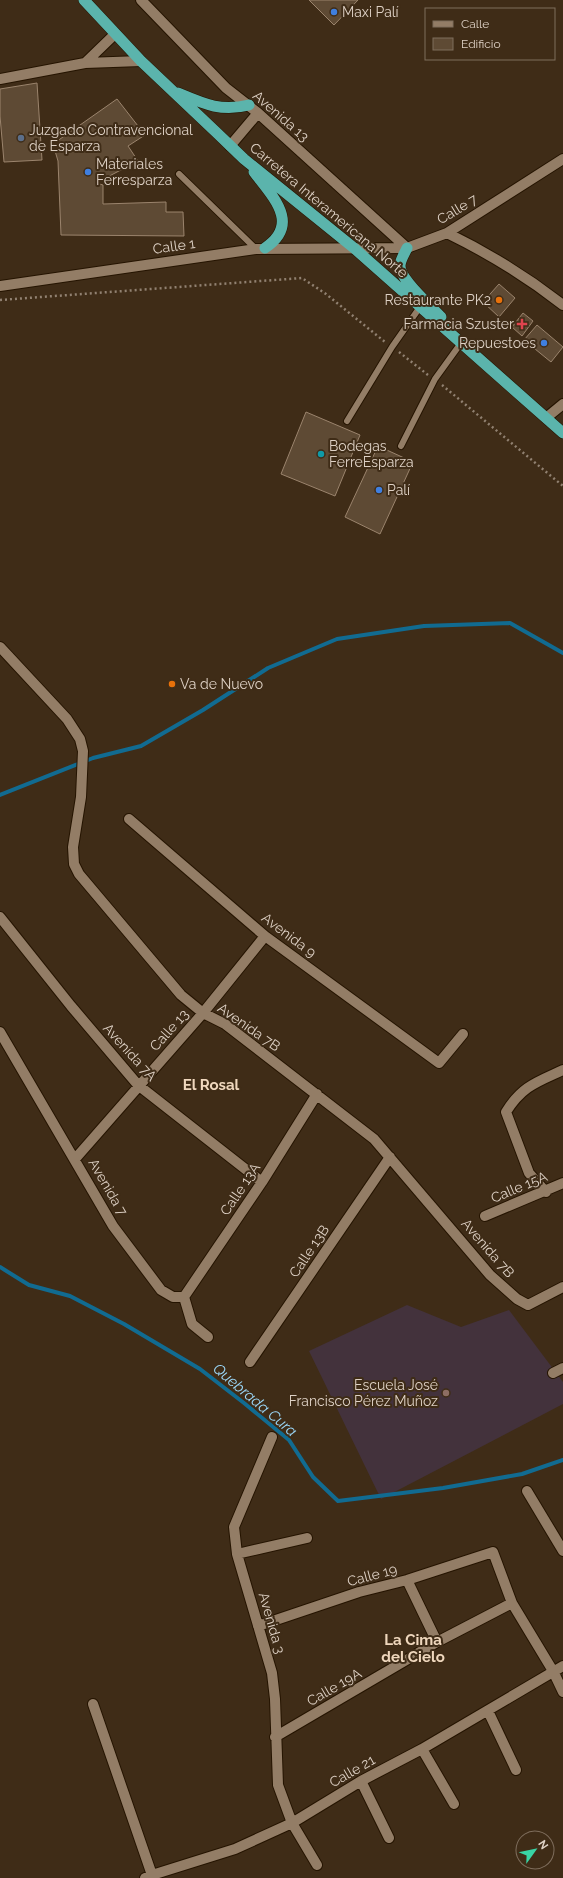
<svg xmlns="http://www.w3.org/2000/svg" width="563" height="1878" viewBox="0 0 563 1878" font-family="Raleway,sans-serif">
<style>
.education{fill:#43323c}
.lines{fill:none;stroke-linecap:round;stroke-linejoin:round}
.stream{stroke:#116b91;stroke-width:4}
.building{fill:#5e4a34;stroke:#9b846d}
.service-casing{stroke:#251401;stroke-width:8}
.minor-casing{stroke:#251401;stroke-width:12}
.tertiary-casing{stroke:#251401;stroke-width:12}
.trunk-casing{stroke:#251401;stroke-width:12}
.path{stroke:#918171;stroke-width:2.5;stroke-dasharray:2 3;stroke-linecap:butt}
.service{stroke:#937d66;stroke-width:6}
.minor{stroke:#937d66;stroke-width:10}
.tertiary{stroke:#937d66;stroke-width:10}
.trunk{stroke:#5bb4ac;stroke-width:11}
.shop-dot{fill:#3f7fe0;stroke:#3f2c17;stroke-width:1.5}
.service-dot{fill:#5c6f8a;stroke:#3f2c17;stroke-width:1.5}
.food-dot{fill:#e8710a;stroke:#3f2c17;stroke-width:1.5}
.health-dot{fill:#e0444e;stroke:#3f2c17;stroke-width:1.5}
.culture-dot{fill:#0f9aa8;stroke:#3f2c17;stroke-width:1.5}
.education-dot{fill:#8d6e63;stroke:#3f2c17;stroke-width:1.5}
.labels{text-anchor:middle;stroke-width:4;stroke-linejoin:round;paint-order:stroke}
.poi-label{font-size:14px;fill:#ded1c5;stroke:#3f2c17;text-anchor:start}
.street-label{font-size:14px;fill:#ded1c5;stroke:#3f2c17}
.neighbourhood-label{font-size:15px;font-weight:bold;fill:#efd7bd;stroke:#3f2c17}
.water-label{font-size:15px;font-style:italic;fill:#9bd7f8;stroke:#3f2c17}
</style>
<rect width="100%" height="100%" fill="#3f2c17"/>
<path class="education" d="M407,1305L461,1327L509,1310L563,1382V1404L381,1499L309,1351Z"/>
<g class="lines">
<path class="stream" d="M0,795L93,758L141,746L203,710L268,668L337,639L424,626L510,623L563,653
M0,1267L29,1285L70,1296L124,1324L200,1369L244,1403L289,1440L313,1477L338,1501L443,1488L522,1474L563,1460"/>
</g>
<path class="building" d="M309,0H358L334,25Z
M37,83L42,160L4,162L0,116V89Z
M117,99L145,135L128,146L138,161L96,183L103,185V204L166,202V212H183L184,236L61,235L58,161L53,144Z
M499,284L515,298L499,317L483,302Z
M523,313L533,321L522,336L512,327Z
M537,325L563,347L551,362L524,340Z
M306,412L360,435L335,496L281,474Z
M378,446L413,462L380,534L345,517Z"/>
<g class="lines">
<g class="service-casing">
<path id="service" d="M179,174L256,249
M347,421L392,347L420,307
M401,446L435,379L461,343"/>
</g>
<g class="minor-casing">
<path id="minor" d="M141,0L226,88L258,113L407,248
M230,146L258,113
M447,233C488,253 527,277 563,305
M0,286L256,249L407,248L447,233L563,159
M546,418L563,404
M0,647L67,719L80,739L83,751L81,797L73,847L74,864L79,874L181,995L203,1013L225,1024L374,1139L490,1275L517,1299L528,1305L563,1287
M129,819L265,936L439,1063L463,1034
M0,917L71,1006L138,1085L262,1182
M0,1032L113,1226L161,1290L173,1297H184
M75,1159L203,1013L265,936
M546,1192L529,1173L506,1112C522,1086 537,1082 563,1070
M485,1216L563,1183
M184,1297L262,1182L317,1094
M184,1297L192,1324L208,1337
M250,1362L390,1157
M553,1373L563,1368
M272,1437L234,1527L237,1554L272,1673L275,1699L278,1785L292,1823L317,1865
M527,1491L563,1551
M237,1554L307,1538
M407,1580L437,1642
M258,1626L359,1592L407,1580L493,1552L512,1603L553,1671L563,1692
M93,1704L152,1875
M488,1711L516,1770
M275,1737L437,1642L512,1603
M422,1749L454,1804
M361,1781L389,1838
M145,1878L152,1875L235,1849L292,1823L361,1781L422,1749L563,1666"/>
</g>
<g class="tertiary-casing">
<path id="tertiary" d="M85,63L115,34
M0,79L85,63L141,61"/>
</g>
<g class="trunk-casing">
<path id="trunk" d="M84,0L141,61L217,133L244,159L354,248L563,433
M178,93C204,104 221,112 249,105
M254,172C273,197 301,224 265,248
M407,248C405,253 400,260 400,266C400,280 431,306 441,317"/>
</g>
<path class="path" d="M0,300L302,278L326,294L385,342
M399,352L428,375
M442,385L563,486"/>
<use href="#service" class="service"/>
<use href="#minor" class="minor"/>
<use href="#tertiary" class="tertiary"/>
<use href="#trunk" class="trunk"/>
</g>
<g class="shop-dot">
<circle cx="334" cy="12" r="4"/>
<circle cx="88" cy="172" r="4"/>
<circle cx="544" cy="343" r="4"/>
<circle cx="379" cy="490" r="4"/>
</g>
<circle class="service-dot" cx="21" cy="138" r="4"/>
<g class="food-dot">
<circle cx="499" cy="300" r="4"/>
<circle cx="172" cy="684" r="4"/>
</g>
<path class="health-dot" d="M520 318h4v4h4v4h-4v4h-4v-4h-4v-4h4z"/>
<circle class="culture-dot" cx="321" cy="454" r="4"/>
<circle class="education-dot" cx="446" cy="1393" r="4"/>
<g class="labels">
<g class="poi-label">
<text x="342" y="17">Maxi Palí</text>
<text x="29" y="135">Juzgado Contravencional<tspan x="29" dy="16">de Esparza</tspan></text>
<text x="96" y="169">Materiales<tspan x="96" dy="16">Ferresparza</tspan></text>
<text x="491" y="305" text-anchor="end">Restaurante PK2</text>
<text x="514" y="329" text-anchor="end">Farmacia Szuster</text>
<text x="536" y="348" text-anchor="end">Repuestoes</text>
<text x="329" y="451">Bodegas<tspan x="329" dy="16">FerreEsparza</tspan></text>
<text x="387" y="495">Palí</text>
<text x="180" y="689">Va de Nuevo</text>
<text x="438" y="1390" text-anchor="end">Escuela José<tspan x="438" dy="16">Francisco Pérez Muñoz</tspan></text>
</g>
<g class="street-label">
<text transform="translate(281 116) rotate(41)" y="5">Avenida 13</text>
<text transform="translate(457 209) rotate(-31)" y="5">Calle 7</text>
<text transform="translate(329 210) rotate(40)" y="5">Carretera Interamericana Norte</text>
<text transform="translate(174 246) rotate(-8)" y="5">Calle 1</text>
<text transform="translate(289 935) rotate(37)" y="5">Avenida 9</text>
<text transform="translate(249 1027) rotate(35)" y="5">Avenida 7B</text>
<text transform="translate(169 1030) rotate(-48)" y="5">Calle 13</text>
<text transform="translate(130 1052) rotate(48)" y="5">Avenida 7A</text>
<text transform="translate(108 1187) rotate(60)" y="5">Avenida 7</text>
<text transform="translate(519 1187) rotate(-23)" y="5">Calle 15A</text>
<text transform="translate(240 1189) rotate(-56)" y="5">Calle 13A</text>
<text transform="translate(488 1248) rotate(49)" y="5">Avenida 7B</text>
<text transform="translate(309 1251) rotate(-56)" y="5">Calle 13B</text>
<text transform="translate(372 1575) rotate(-15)" y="5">Calle 19</text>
<text transform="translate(272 1623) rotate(74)" y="5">Avenida 3</text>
<text transform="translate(334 1687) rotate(-30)" y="5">Calle 19A</text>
<text transform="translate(352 1771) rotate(-30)" y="5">Calle 21</text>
</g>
<g class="neighbourhood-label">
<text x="211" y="1090">El Rosal</text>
<text x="413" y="1645">La Cima<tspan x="413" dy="17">del Cielo</tspan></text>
</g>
<g class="water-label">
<text transform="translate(255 1400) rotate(40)" y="5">Quebrada Cura</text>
</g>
</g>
<rect x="425" y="8" width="130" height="52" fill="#3f2c17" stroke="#7f6e5d"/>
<rect x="433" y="21" width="20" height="6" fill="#937d66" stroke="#7f6e5d"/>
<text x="461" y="28" font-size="12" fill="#ded1c5">Calle</text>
<rect x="433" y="38" width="20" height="12" fill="#5e4a34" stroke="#7f6e5d"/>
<text x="461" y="48" font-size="12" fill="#ded1c5">Edificio</text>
<g transform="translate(535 1850) rotate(57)"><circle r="19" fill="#3f2c17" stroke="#7f6e5d"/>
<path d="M0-3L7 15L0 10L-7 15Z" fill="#39d4a5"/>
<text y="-6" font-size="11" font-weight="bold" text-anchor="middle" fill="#ded1c5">N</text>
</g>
</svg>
